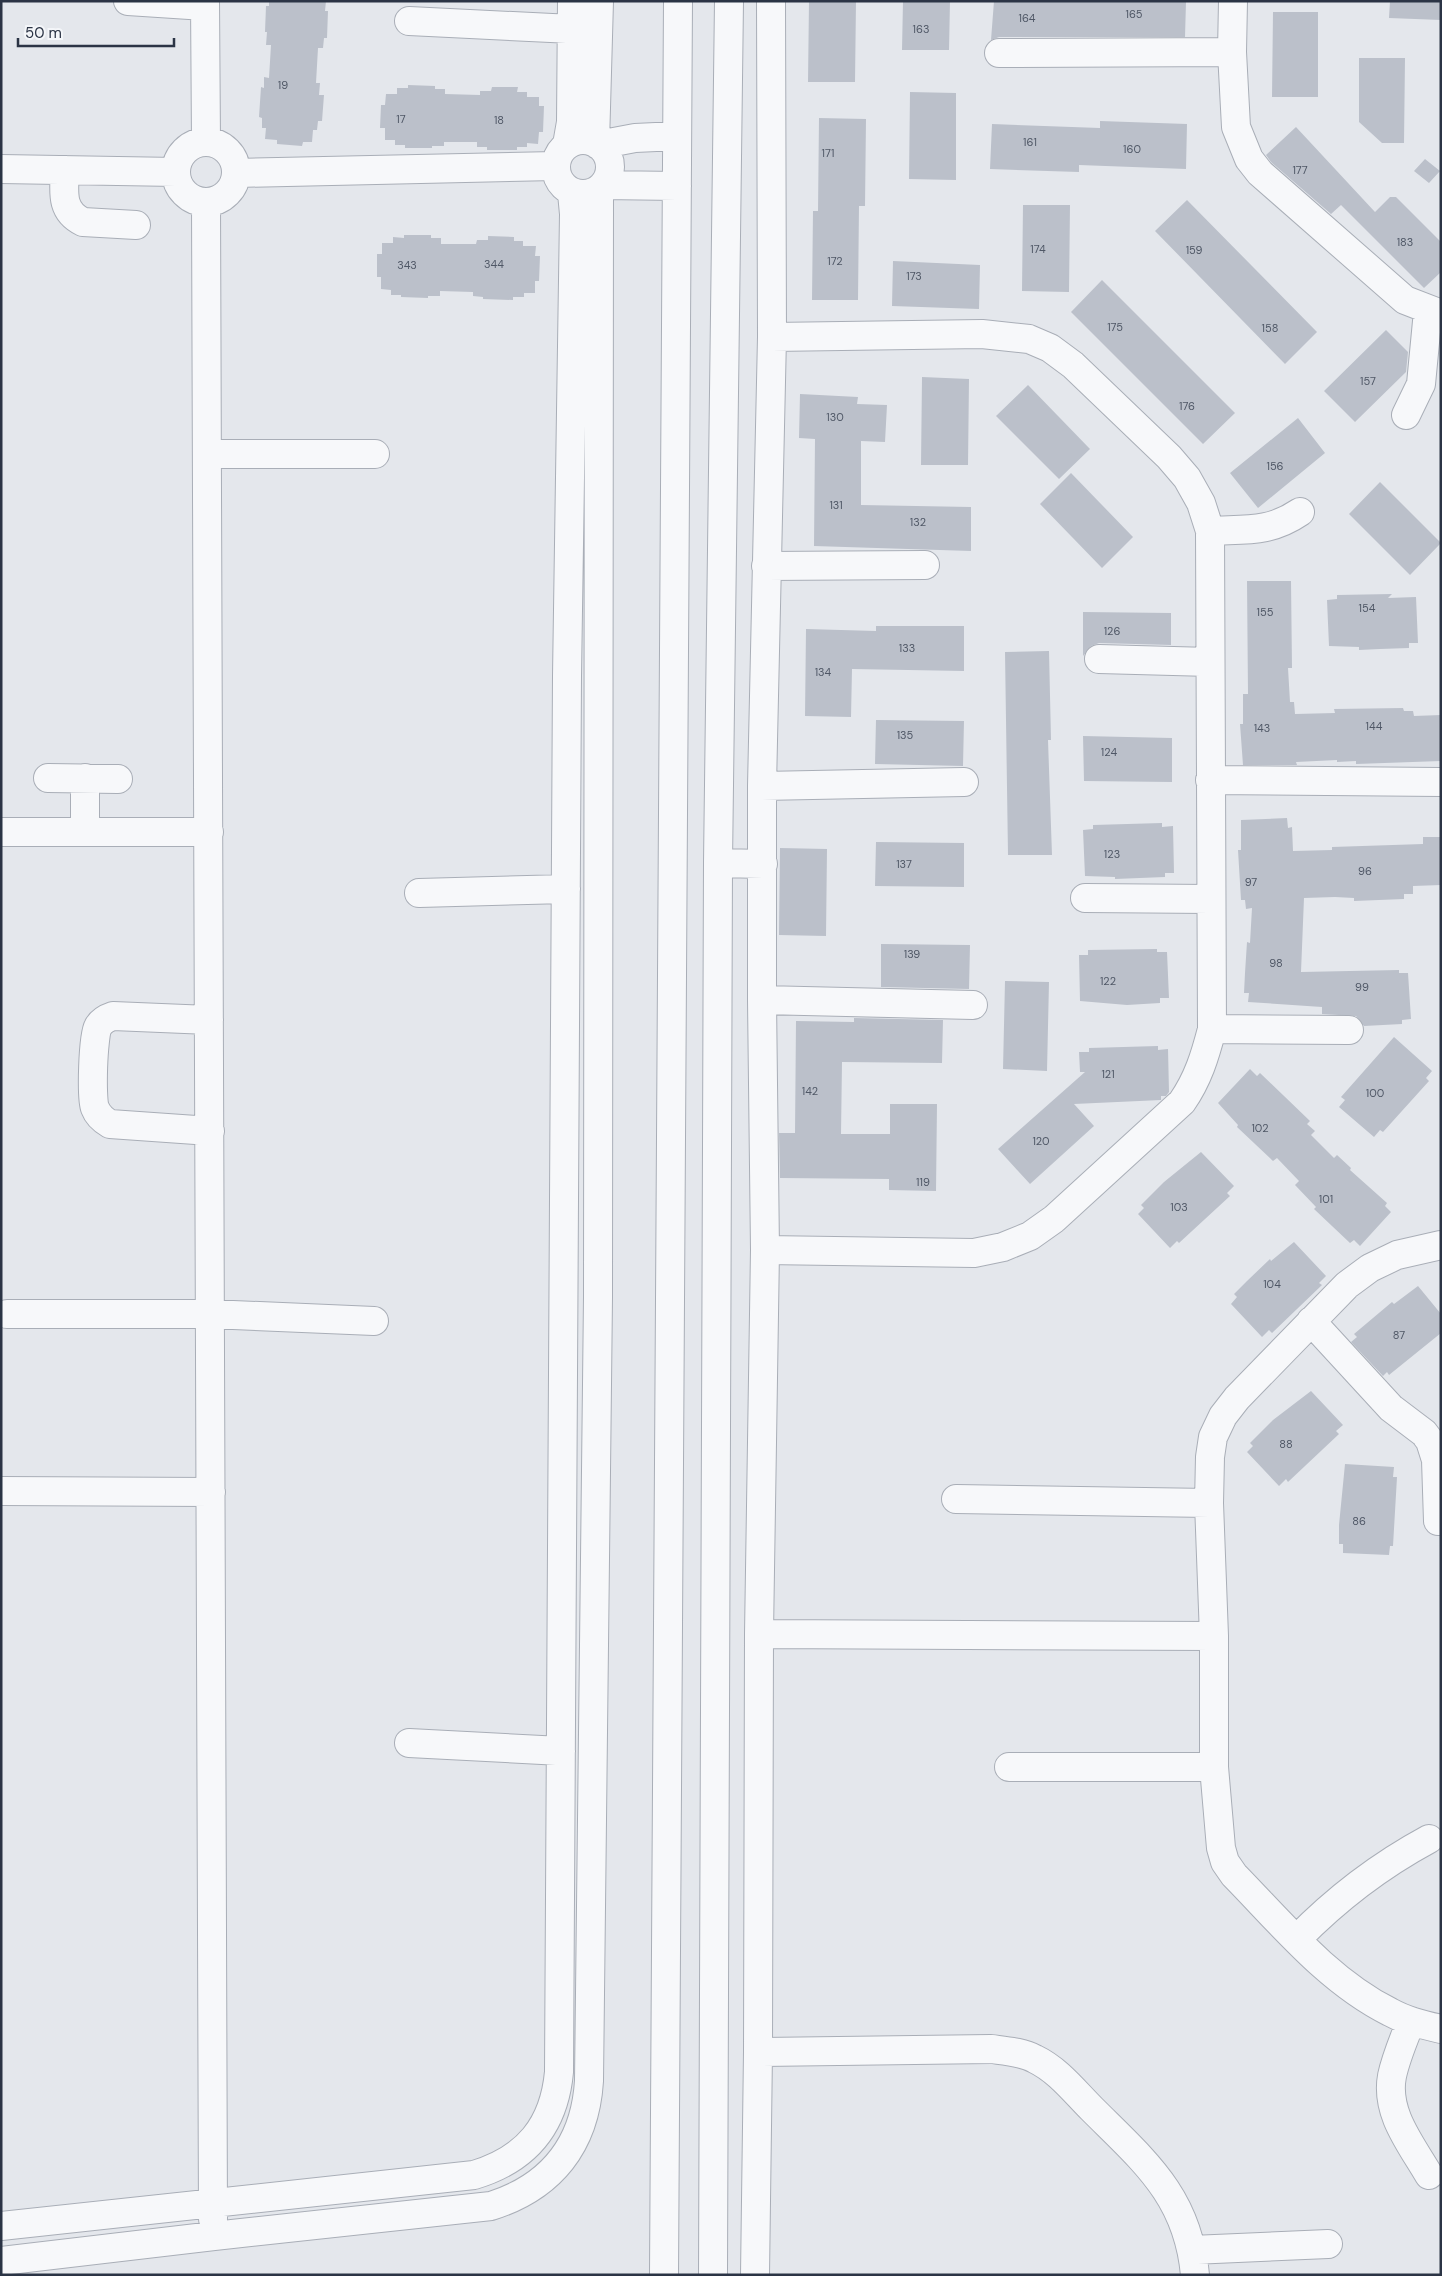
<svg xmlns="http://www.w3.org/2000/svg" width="1442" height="2276" viewBox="0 0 1442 2276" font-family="'DM Sans',sans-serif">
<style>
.building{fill:#bbc0ca}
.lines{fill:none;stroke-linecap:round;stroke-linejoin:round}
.minor-casing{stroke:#a9aeb7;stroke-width:30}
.minor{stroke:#f7f8fa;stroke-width:28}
.labels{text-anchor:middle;stroke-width:4;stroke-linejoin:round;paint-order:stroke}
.number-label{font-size:11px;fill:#4f5766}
</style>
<rect width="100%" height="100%" fill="#e4e7ec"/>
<path class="building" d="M269,1H326L325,11H328L327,38H324L323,48H318L316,83H320L319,95H324L322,121H318L317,130H313L312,142H303L302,146L277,144V140L265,139L266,128H262V118L259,117L261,87L264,88V77L269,78L271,45H266L267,32H265L266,6H269Z
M809,1H856L855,82H808Z
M903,1H950L949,50H902Z
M994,1L1186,2L1185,37H999L991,40Z
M1390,1H1441V20L1389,18Z
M1273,12H1318V97H1272Z
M1359,58H1405L1404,143H1382L1359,122Z
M408,85L435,86V89H445V94L480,95V91H491L492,87H518L517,92H527V97H539V106H544L543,132H539L538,144L527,143V147H517V150H487V147H477V142H444V146H432V148H405V145H395V140H385V128H380L381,105H385L386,94H397V88H408Z
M910,92L956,93V180L909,179Z
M819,118L866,119L865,206H859L858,300H812L813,211H818Z
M1100,121L1187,124L1186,169L1079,165V172L990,169L992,124L1100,128Z
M1296,127L1375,212L1390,197H1396L1441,242V272L1424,288L1341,205L1331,214L1271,162L1266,155Z
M1425,159L1440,171L1429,183L1414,171Z
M1187,200L1317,332L1285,364L1155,231Z
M1023,205H1070L1069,292L1022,291Z
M404,235H431V238H441V244H476L477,240H488V236L514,237V241H523V246H536L535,256H540L539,281H535V293H524V297H513V300L483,299V297L473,296V292L440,291V296H428V298L401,297V295H391V290L381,289V277H377V254H382V243H393V237L404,238Z
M893,261L980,265L979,309L892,306Z
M1102,280L1235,413L1203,444L1071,312Z
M1386,330L1408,352L1406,372L1355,422L1324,391Z
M922,377L969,379L968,465H921Z
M1028,385L1090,449L1059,479L996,416Z
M800,394L858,397L857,404L887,405L885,442L861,441V505L971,507V551L814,546L815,439L799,438Z
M1298,418L1325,453L1258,508L1230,473Z
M1071,473L1133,537L1102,568L1040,504Z
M1380,482L1441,543L1410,575L1349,514Z
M1247,581H1291L1292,668H1288L1290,702H1294L1295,714L1335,713L1334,709L1403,708L1404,711H1413L1414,716L1441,715V761L1356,764V761L1337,762V760L1296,762L1297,765H1243L1240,724H1243V694H1248Z
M1392,594L1388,598L1416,597L1418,643H1409V648L1380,649L1359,650V647L1329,646L1327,600L1337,599V595Z
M1083,612L1171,613V645L1099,643L1091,646L1083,656Z
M876,626H964V671L852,669L851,717L805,716L806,629L876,631Z
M1049,651L1051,740H1048L1052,855H1008L1005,652Z
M876,720L964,721L963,766L875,764Z
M1083,736L1172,738V782L1084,781Z
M1287,818L1288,828L1292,827L1293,851L1332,850V847L1423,844V837H1441V885L1413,886V894H1404V899L1354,901V898L1335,897L1304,898L1301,972L1399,970V973H1408L1411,1019L1402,1020V1024L1364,1026L1356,1016L1322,1014V1007L1248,1002L1249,993H1244L1245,973L1247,942L1250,943L1252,908L1246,909L1245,900H1241L1238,850H1241V820Z
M1162,823V827L1173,826L1174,873H1165V877L1115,879V877L1085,876L1083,830L1093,829V825Z
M876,842L964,843V887L875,886Z
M780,848L827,849L826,936L779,935Z
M881,944L970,945L969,989L881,987Z
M1157,949V952H1167L1169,998H1160V1003L1127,1005L1080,1001L1079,955H1088V950Z
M1005,981L1049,982L1047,1071L1003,1069Z
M854,1018L943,1020L942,1063L842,1062L841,1134H890V1104H937L936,1191L889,1190V1179L780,1178L779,1133H795L796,1021L854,1022Z
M1394,1037L1432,1071L1426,1078L1429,1081L1383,1132L1380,1130L1374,1137L1339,1107L1345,1100L1341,1097Z
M1158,1046V1050L1168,1049L1169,1092L1166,1096H1161V1100L1074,1104L1094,1126L1030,1184L998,1149L1085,1072H1080L1079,1052H1089V1048Z
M1250,1069L1257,1076L1260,1073L1310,1121L1307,1124L1315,1131L1311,1135L1334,1158L1337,1155L1351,1168L1350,1170L1387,1203L1385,1206L1391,1212L1360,1246L1354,1240L1350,1243L1314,1209L1316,1207L1295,1185L1299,1181L1277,1158L1273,1161L1237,1127L1238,1125L1218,1103Z
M1201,1152L1234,1186L1227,1193L1230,1196L1179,1243L1177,1241L1170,1248L1138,1214L1144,1208L1141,1205L1164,1182Z
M1294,1242L1326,1276L1319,1283L1322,1285L1272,1333L1269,1330L1262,1337L1231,1304L1237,1297L1234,1294L1247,1281L1270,1259L1271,1261Z
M1418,1286L1441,1314V1333L1389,1375L1387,1372L1383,1376L1351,1342L1357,1337L1354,1334L1392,1302L1394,1304Z
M1311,1391L1343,1425L1336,1431L1339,1434L1288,1482L1286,1479L1279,1486L1247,1452L1253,1446L1250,1443L1273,1420Z
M1345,1464L1394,1467L1393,1477H1397L1393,1546H1390L1389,1555L1343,1553V1544H1339V1525Z"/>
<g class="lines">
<g class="minor-casing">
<path id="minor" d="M128,1L205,6
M205,1L206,142
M1233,1L1232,52L1236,127L1249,159L1260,173L1405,300L1441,314
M409,21L572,29
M999,53L1232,52
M556 167a27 27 0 1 1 54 0a27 27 0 1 1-54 0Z
M176 172a30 30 0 1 1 60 0a30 30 0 1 1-60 0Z
M595,143L599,1
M567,145L571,122L572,1
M598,145L635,138L677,136
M1,169L176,172
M65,170C64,191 60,211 83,222L136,225
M237,173L555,166
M603,185L677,186
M206,203L213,2219
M1406,415L1421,384L1428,311
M207,454H375
M1210,531C1246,529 1269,533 1300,512
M766,566L925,565
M1099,659L1210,662
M48,778L118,779
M85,778V832
M1210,780L1441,782
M762,786L964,782
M1,832H209
M718,863L763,864
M419,893L566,889
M1085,898L1210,899
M762,1000L973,1005
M209,1020L113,1016C107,1018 101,1021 98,1027C93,1036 91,1098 95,1108C98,1116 103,1120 110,1124L210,1131
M1212,1029L1349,1030
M1441,1245L1397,1255L1370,1268L1347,1285L1237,1398L1223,1416L1213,1437L1210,1457L1209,1503L1214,1636V1767L1221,1848L1225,1862L1234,1875C1282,1924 1328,1981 1390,2012C1406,2021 1424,2025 1441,2029
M765,1250L974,1253L1003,1247L1030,1236L1054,1219L1182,1102C1198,1079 1205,1056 1212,1029L1210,531L1201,503L1187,478L1169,457L1073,365L1050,348L1029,339L982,334L772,337
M7,1314H210L374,1321
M1311,1321L1391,1408L1424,1433L1430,1441L1436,1460L1438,1521
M1,1491L211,1492
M956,1499L1209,1503
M759,1634L1214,1636
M409,1743L561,1751
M1009,1767H1214
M1297,1939C1337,1898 1379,1866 1429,1839
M1411,2021C1404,2039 1396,2057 1392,2076C1385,2113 1411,2144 1429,2175
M758,2052L991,2049C1006,2051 1022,2052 1035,2059C1058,2070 1074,2091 1092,2109C1144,2161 1188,2196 1195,2275
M1,2226L474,2175C527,2159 554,2126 559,2072L567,676L574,214L572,193
M1192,2250L1328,2244
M1,2261L214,2236L491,2206C551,2187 585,2145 589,2081L598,1297L599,189
M664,2275L678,1
M713,2275L718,863L729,1
M755,2275L758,2052L759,1634L765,1250L762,1000V786L772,337L771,1"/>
</g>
<use href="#minor" class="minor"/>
</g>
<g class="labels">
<g class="number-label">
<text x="1134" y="18">165</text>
<text x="1027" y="22">164</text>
<text x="921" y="33">163</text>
<text x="283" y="89">19</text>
<text x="401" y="123">17</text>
<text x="499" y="124">18</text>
<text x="1030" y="146">161</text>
<text x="1132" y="153">160</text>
<text x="828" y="157">171</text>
<text x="1300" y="174">177</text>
<text x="1405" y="246">183</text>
<text x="1038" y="253">174</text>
<text x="1194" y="254">159</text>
<text x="835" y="265">172</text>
<text x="494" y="268">344</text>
<text x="407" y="269">343</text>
<text x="914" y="280">173</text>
<text x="1115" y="331">175</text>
<text x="1270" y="332">158</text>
<text x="1368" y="385">157</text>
<text x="1187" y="410">176</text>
<text x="835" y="421">130</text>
<text x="1275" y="470">156</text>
<text x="836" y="509">131</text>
<text x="918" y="526">132</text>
<text x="1367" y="612">154</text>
<text x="1265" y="616">155</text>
<text x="1112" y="635">126</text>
<text x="907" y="652">133</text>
<text x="823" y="676">134</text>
<text x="1374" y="730">144</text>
<text x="1262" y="732">143</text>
<text x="905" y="739">135</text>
<text x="1109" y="756">124</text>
<text x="1112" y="858">123</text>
<text x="904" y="868">137</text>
<text x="1365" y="875">96</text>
<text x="1251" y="886">97</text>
<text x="912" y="958">139</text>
<text x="1276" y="967">98</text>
<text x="1108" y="985">122</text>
<text x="1362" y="991">99</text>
<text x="1108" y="1078">121</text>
<text x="810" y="1095">142</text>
<text x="1375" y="1097">100</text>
<text x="1260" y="1132">102</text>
<text x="1041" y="1145">120</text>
<text x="923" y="1186">119</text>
<text x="1326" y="1203">101</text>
<text x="1179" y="1211">103</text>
<text x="1272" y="1288">104</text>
<text x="1399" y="1339">87</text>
<text x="1286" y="1448">88</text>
<text x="1359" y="1525">86</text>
</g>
</g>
<rect width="1442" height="2276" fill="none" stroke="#2b3445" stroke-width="5"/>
<path d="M18 38v8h156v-8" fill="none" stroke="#2b3445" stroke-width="2.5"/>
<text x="25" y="38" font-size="15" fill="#2b3445" stroke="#f4f6f9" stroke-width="4" paint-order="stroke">50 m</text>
</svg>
